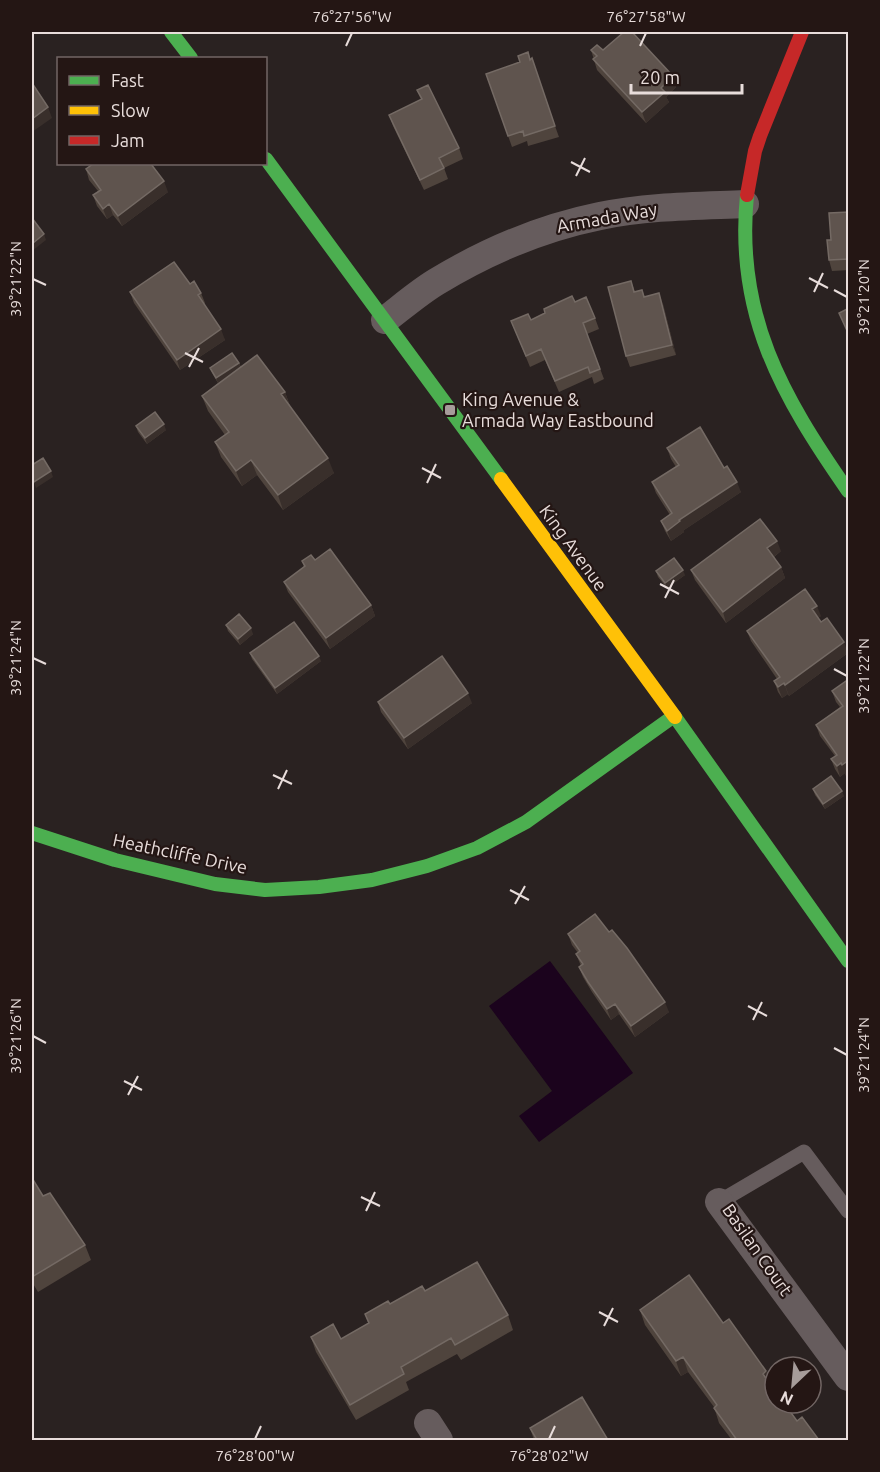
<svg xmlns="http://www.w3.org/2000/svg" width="880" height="1472" viewBox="0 0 880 1472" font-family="Ubuntu,sans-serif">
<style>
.water{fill:#1b031d}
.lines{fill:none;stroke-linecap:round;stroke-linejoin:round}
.lane{stroke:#665c5d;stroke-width:15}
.street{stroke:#665c5d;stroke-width:28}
.fast{stroke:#4caf50;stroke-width:14}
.slow{stroke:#ffc107;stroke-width:14}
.jam{stroke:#c62828;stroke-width:14}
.wall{fill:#4f443d}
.shaded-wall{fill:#392f2b}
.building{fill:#5f544e;stroke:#746a64;stroke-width:1.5}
.ticks{fill:none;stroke:#e8dddb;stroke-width:2}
.poi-dot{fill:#a69c9a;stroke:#241614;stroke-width:2}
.labels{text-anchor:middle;stroke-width:4.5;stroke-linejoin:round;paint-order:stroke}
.street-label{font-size:18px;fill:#e8dddb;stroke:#241614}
.poi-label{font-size:18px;fill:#e8dddb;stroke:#241614;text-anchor:start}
.neatline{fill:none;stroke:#e8dddb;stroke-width:2}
.ticks-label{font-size:15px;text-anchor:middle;fill:#e8dddb}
</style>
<rect width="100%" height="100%" fill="#2a2221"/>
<path class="water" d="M550,961L633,1073L539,1142L519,1116L552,1091L489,1006Z"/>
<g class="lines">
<path class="lane" d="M719,1202L804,1152L848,1211"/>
<path class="street" d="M385,320C402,307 418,293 436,282C487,251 541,228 600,216C647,206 697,206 745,204
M719,1202L848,1377
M428,1423L439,1440"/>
<path class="fast" d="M171,32L191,58
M266,159L501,479
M747,195C735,315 782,396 848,491
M675,717L848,961
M32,833L115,860L215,884L265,890L319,887L372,880L427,866L477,848L526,822L674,716"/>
<path class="slow" d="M501,479L675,717"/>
<path class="jam" d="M747,195L755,151L760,136L802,32"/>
</g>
<path class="wall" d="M591,50H603L673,76L676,87L666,97L669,102L646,123L597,70Z
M528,52L559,137L528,146L527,141L512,147L486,74L520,62Z
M417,90L459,148L463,159L444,168L448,179L424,190L393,126L389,115L421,100Z
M86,169L168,192L122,226L113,215L107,219L97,206L93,195L98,191L89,180Z
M849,212V270L832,271L829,260L831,240Z
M631,281L635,292L642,290L645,297L663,304L676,355L630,367L626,356Z
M190,284L201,293L205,303L204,304L225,340L180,370L134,303L130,292Z
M575,302L595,318L599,329L587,334L604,379L594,384L592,377L559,392L545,360L530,367L511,321L531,320Z
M239,363L241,367L285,392L290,406L334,473L283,510L257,475L242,486L221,457L215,442L225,435L208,411L202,396L218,383L212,373L210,368Z
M136,426L166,430L147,444L138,432Z
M667,448L724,468L741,492L684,530V532L671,541L665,531L661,521L670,515L656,493L652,482L676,467L671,459Z
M781,551L774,557L781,567L785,578L726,623L695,580L691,570Z
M315,560L371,605L375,616L330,649L288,592L284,582L304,567L302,561Z
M656,571L685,575L667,588L658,577Z
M821,616L818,618L821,622L848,653L789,696L788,694L782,698L778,692L774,681L777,679L751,641L747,631Z
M226,625L253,634L240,645L228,631Z
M250,653L321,661L277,694L252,659Z
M849,679V774L846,776L845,773L840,777L835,769L831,759L835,756L820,736L816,725L840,707L836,702L832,691Z
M378,702L472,703L408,749L381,712Z
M813,789L844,796L825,809L815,795Z
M568,934L669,1012L635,1037L619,1014L611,1020L592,992L583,977L579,967L581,966L576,954L578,953L572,945Z
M32,1178L43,1196L85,1245L91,1260L38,1292L32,1282Z
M425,1291L508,1315L513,1330L461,1360L457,1354L406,1382L409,1390L356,1420L316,1352L311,1337L341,1339L368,1323L365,1314Z
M640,1310L723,1323L766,1371L771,1385L797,1421L819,1440H732L719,1423L714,1407L688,1372L681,1376L645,1325Z
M530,1428L608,1440H534Z"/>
<path class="shaded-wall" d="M673,76L676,87L666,97L669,102L646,123L642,112L661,88Z
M48,107L52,118L32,132V119Z
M164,181L168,192L122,226L118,216Z
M109,204L113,215L107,219L103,209Z
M44,234L46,240L32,251V244Z
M659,293L663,304L676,355L672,345Z
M221,329L225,340L180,370L177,360Z
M239,363L241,369L218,383L216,378Z
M285,392L290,407L281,394Z
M164,424L166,430L147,444L145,438Z
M328,458L334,473L283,510L278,495Z
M251,460L257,475L242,486L236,471Z
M51,471L53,477L36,488L34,482Z
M737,482L741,492L684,530V532L671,541L667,531L679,520Z
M777,541L781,551L771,559L767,548Z
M781,567L785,578L726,623L723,612Z
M683,570L685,575L667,588L665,583Z
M371,605L375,616L330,649L326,638Z
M817,606L821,616L816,620L812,609Z
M251,628L253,634L240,645L238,639Z
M844,642L848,653L789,696L785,685Z
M319,656L321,661L277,694L275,688Z
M784,683L788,694L782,698L778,687Z
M468,693L472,703L408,749L404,738Z
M849,760V774L846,776L842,765Z
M841,763L845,773L840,777L837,766Z
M842,791L844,796L825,809L823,804Z
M665,1002L669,1012L635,1037L631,1026Z
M615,1004L619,1014L611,1020L607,1009Z
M683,1357L688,1372L681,1376L676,1361Z
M766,1371L771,1386L763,1374Z"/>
<path class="building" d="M624,32H632L673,76L661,88L665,92L642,112L593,59L597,56L591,50L597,45L603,50Z
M528,52L530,60L532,58L555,126L524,136L523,131L508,136L486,74L520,62L518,56Z
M32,83L48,107L32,119Z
M428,85L459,148L439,158L444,168L420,180L389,115L422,99L417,90Z
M93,164H151L164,181L118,216L109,204L103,209L93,195L101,190L86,169Z
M849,212V259L829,260L827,240H831L829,213Z
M32,218L44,234L32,244Z
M174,262L190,284L194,281L201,293L198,295L221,329L177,360L130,292Z
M631,281L634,292L642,290L644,297L659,293L672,345L626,356L608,287Z
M572,296L575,302L586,297L595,318L583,323L600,369L590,373L588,367L555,381L541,349L526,356L511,321L528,314L531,320L545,313L544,309Z
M849,308V335L839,313Z
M232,353L239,363L216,378L210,368Z
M257,355L285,392L281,394L328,458L278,495L251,460L236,471L215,442L229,432L202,396Z
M155,412L164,424L145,438L136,426Z
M700,427L724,468L727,466L737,482L679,520L680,521L667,531L661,521L672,513L652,482L679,465L667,448Z
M43,458L51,471L34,482L32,478V465Z
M760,519L777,541L767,548L781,567L723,612L691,570Z
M330,549L371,605L326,638L284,582L305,566L302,561L311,555L315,560Z
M674,558L683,570L665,583L656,571Z
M805,589L817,606L812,609L821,622L827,618L844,642L785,685L784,683L778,687L774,681L780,677L747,631Z
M239,614L251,628L238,639L226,625Z
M294,622L319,656L275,688L250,653Z
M442,656L468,693L404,738L378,702Z
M849,679V760L842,765L841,763L837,766L831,759L837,755L816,725L843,706L832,691Z
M831,776L842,791L823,804L813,789Z
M595,914L609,932L612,930L627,948L665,1002L631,1026L615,1004L607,1009L588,982L579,967L583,964L576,954L580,951L568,934Z
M32,1178L43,1196L50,1193L85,1245L32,1277Z
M477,1262L508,1315L455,1345L451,1338L401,1367L404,1374L350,1405L311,1337L333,1324L341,1339L369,1323L365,1314L388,1301L390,1304L422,1286L425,1291Z
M689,1275L723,1323L729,1319L766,1371L763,1374L775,1391V1403H784L797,1421L802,1417L819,1440H737L714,1408L717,1405L683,1357L676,1361L640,1310Z
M582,1397L608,1440H537L530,1428Z"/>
<path class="ticks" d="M346,46L352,33M640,46L646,33M571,162L590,172M576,176L585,158M809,278L828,288M33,279L46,285M834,290L847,297M814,292L823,273M185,353L203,362M189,367L199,348M422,468L441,478M427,483L436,464M660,584L679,594M665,598L674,580M33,658L46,664M834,669L847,676M273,775L292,784M278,789L287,770M510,890L529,900M515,904L525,886M748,1006L767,1016M753,1020L762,1002M33,1036L46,1043M834,1048L847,1055M124,1081L142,1090M128,1095L138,1076M361,1197L380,1206M366,1211L375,1192M599,1312L618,1322M604,1326L613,1308M255,1439L261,1426M549,1439L555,1426"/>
<rect class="poi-dot" x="444" y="404" width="12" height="12" rx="3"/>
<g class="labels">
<g class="street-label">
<text transform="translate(607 218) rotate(-10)" y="6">Armada Way</text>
<text transform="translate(573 548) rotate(54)" y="6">King Avenue</text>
<text transform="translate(180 854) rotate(12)" y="6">Heathcliffe Drive</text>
<text transform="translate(757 1250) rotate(55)" y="6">Basilan Court</text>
</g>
<g class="poi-label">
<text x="462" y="406">King Avenue &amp;<tspan x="462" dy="21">Armada Way Eastbound</tspan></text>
</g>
</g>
<rect width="880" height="1472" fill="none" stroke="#241614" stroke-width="66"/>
<rect x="57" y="57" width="210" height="108" fill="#241614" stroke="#726664" stroke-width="1.5"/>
<rect x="69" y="76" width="30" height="9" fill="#4caf50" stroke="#726664" stroke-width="1.5"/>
<text x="111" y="87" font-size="18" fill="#e8dddb">Fast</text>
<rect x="69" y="106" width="30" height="9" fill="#ffc107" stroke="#726664" stroke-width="1.5"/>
<text x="111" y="117" font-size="18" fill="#e8dddb">Slow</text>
<rect x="69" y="136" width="30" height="9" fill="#c62828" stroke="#726664" stroke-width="1.5"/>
<text x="111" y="147" font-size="18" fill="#e8dddb">Jam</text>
<g transform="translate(793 1385) rotate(206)"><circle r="28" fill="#241614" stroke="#726664" stroke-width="1.5"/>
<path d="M0-4.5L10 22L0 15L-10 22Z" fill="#a69c9a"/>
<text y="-9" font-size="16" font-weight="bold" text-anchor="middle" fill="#e8dddb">N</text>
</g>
<path d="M631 84v9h111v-9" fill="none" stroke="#e8dddb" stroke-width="3"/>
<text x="640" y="84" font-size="18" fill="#e8dddb" stroke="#241614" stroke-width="4.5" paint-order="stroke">20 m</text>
<rect x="33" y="33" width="814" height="1406" class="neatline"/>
<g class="ticks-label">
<text x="352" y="22">76°27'56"W</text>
<text x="646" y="22">76°27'58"W</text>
<text transform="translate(16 279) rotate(-90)" y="5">39°21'22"N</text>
<text transform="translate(864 297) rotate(-90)" y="5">39°21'20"N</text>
<text transform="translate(16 658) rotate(-90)" y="5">39°21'24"N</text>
<text transform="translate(864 676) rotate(-90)" y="5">39°21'22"N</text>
<text transform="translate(16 1036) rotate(-90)" y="5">39°21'26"N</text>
<text transform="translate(864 1055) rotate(-90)" y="5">39°21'24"N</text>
<text x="255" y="1461">76°28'00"W</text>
<text x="549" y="1461">76°28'02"W</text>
</g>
</svg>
